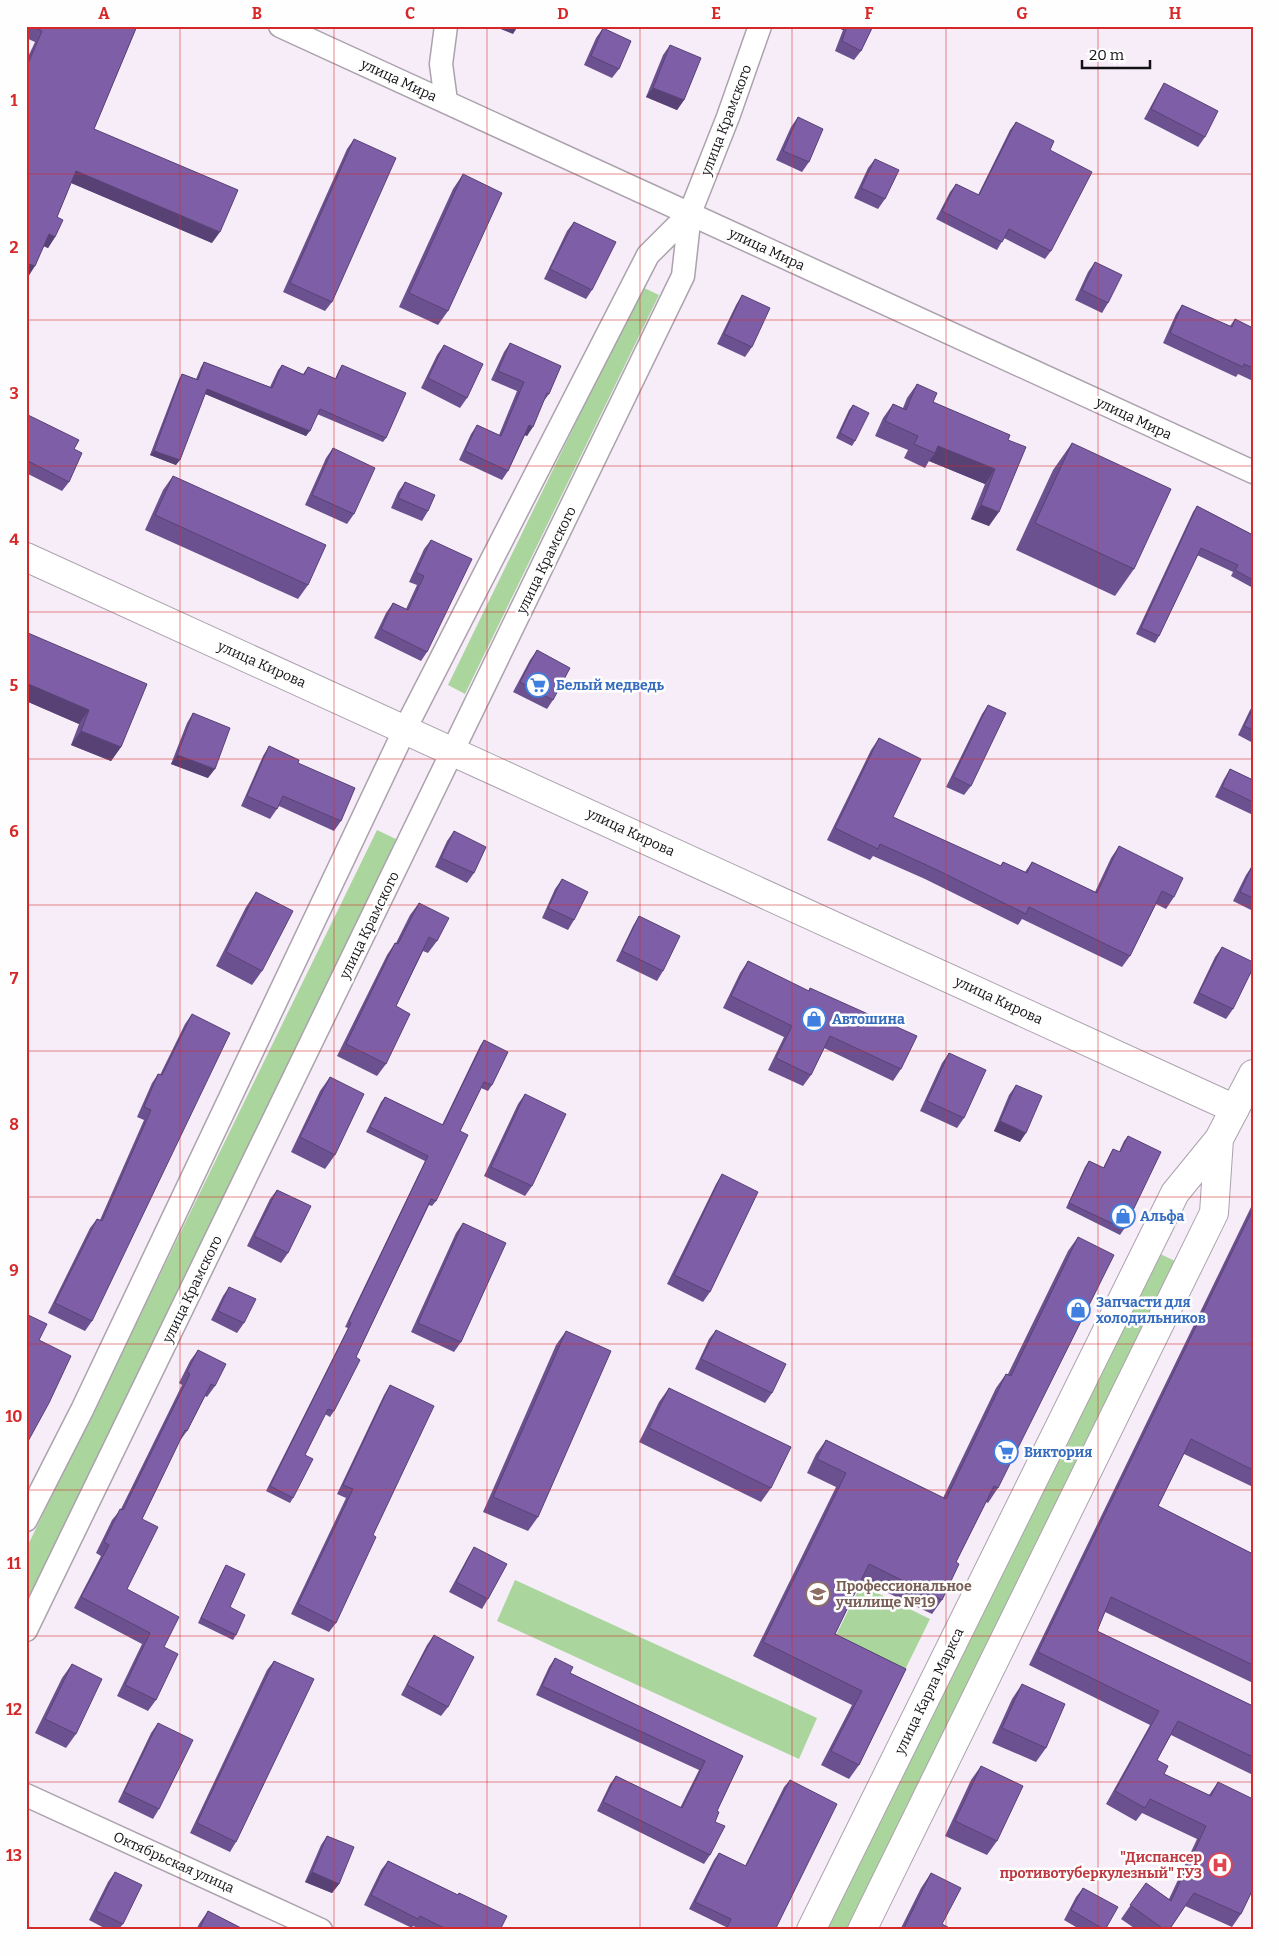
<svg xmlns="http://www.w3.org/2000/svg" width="1279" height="1956" viewBox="0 0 1279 1956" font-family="Bitter,serif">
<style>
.green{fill:#aad59d}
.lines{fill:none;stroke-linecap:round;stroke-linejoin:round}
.street-casing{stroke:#aba2ad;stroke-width:25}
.secondary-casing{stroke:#aba2ad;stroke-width:30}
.street{stroke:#fff;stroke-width:22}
.secondary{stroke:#fff;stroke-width:28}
.wall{fill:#6c5190}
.shaded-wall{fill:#584275}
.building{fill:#7d5ea7;stroke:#584275}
.grid{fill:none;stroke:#d62828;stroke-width:1;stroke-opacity:0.55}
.labels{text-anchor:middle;stroke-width:5;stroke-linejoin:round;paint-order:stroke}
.street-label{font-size:14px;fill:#141115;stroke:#fefefe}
.shop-label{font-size:14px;font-weight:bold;fill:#366cbe;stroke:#fefefe;text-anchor:start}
.education-label{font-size:14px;font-weight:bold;fill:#785e54;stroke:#fefefe;text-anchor:start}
.health-label{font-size:14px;font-weight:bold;fill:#be3a42;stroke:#fefefe;text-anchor:end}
.neatline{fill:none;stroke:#d62828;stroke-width:2}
.grid-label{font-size:16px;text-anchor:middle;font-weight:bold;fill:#d62828}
</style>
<rect width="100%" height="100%" fill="#f6edf8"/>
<path class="green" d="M642,287L659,295L465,694L448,685Z
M377,830L400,841L26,1607V1549Z
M1158,1253L1175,1261L850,1930H823Z
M515,1580L817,1718L799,1759L497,1621Z
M861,1585L930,1619L901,1678L831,1645Z"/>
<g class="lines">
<g class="street-casing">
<path id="street" d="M280,26L1253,472
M446,26L441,64L446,101
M26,1520L82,1410L405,729L648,255L690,213
M26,1630L683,276L690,213L728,117L760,26
M26,1795L321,1930"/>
</g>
<g class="secondary-casing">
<path id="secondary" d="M26,557L1235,1109
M811,1930L1175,1193L1219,1139L1253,1074
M862,1930L1214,1213L1219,1139"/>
</g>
<use href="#street" class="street"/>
<use href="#secondary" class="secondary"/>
</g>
<path class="wall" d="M26,26H137L94,129L212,243L71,183L57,217L55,237L48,248L44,246L28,277H26V61L35,42L26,38Z
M873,26L861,51L854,60L835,51L843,30L834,26Z
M603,28L619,69L612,78L584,65L596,38Z
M670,45L684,100L677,110L646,97L663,55Z
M1164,83L1205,137L1198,147L1144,119L1158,93Z
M798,117L809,162L802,172L776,160L791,127Z
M1016,122L1050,150L1051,251L1045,259L1004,238L997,250L936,219L950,192L956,184L978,195L1010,130Z
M354,139L332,302L325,311L283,292L347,149Z
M875,159L885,199L878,209L854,198L868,168Z
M463,174L448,311L438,325L399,307L453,189Z
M574,222L592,290L586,299L544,279L567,231Z
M1095,262L1108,303L1102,313L1075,300L1088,272Z
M742,295L752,347L745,357L717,344L736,305Z
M1182,305L1230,326L1235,319L1253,328V381L1238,374L1236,377L1163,343L1176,314Z
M510,343L549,394L543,402L527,436L525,435L508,471L502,480L459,460L471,434L477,425L499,435L517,391L491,380L504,352Z
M444,345L467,398L460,408L421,388L437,355Z
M204,362L270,387L278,370L282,365L303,374L308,367L335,379L339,370L342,365L386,438L383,442L317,414L306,436L205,394L176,465L150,455L179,379L182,374L196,379L201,367Z
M917,384L933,402L1008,440L989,526L971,519L985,484L929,461L925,468L904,458L908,450L875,436L883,418L893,404L903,408L907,398Z
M853,405L855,441L852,446L836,438L849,410Z
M26,414L74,449L69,482L62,491L26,473Z
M1072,443L1134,569L1115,596L1016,550L1053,470Z
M333,448L354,514L347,524L305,505L326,458Z
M173,476L308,585L298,599L145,530L163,490Z
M405,482L428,511L422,521L391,508L398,492Z
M1197,506L1253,535V588L1231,576L1233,572L1197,555L1159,636L1155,643L1136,634L1193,512Z
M431,540L427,652L421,661L374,638L386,613L393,603L406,609L417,585L409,582L424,549Z
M28,633L121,747L111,761L71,745L79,724L26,701V636Z
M537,650L553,700L547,709L513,692L530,660Z
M988,705L971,786L964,795L946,787L982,714Z
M1253,706V743L1238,735L1250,710Z
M193,713L208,778L171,764L187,723Z
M879,738L893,817L1000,866L1003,862L1025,872L1032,862L1095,892L1111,858L1119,846L1174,897L1166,909L1156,904L1130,956L1122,967L1022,919L1018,925L925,879L873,856L870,860L827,840L871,750Z
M269,746L298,763L341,821L334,831L279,806L270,819L241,806L263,756Z
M1230,769L1253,780V815L1215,797L1224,779Z
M454,831L474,873L467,883L435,867L447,841Z
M1252,866H1253V911L1233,901L1246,875Z
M562,879L574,920L568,930L542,918L555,889Z
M256,892L262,971L252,985L216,966L246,907Z
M419,903L437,941L428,953L423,951L396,1006L386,1064L377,1076L337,1056L387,955L395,943H396L410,915Z
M639,916L663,971L657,981L616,961L633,926Z
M1222,947L1233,1009L1226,1019L1193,1003L1215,957Z
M748,961L808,991L810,988L901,1069L893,1081L824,1048L811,1075L803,1086L768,1070L784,1037L723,1008L740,973Z
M192,1014L92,1321L85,1331L48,1313L90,1228L97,1219L100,1220L144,1120L137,1117L152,1083L158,1074L160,1075L185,1024Z
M484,1040L492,1085L488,1091L481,1088L460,1131L436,1201L432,1206L429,1205L356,1357L334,1411L330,1417L325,1414L305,1455L293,1498L290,1503L266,1491L348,1328L345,1327L425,1161L366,1132L381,1102L385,1097L442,1125L480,1046Z
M949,1053L964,1118L957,1128L920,1111L942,1063Z
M330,1077L335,1155L325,1169L291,1152L320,1091Z
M1016,1085L1020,1142L994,1131L1009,1095Z
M525,1094L532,1186L525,1196L484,1176L518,1104Z
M1128,1136L1124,1229L1120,1235L1066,1208L1085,1167L1089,1161L1103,1168L1110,1154L1113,1149L1119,1152L1124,1141Z
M722,1174L710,1292L703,1302L667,1284L716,1184Z
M277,1190L288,1253L281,1263L247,1246L270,1199Z
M1253,1203V1487L1184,1454L1158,1506L1253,1554V1683L1105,1612L1097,1631L1253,1706V1775L1171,1735L1157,1760L1164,1774L1209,1795L1218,1782L1241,1914L1232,1927L1185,1906L1169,1930H1137L1121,1919L1146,1883L1169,1899L1197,1839L1142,1813L1136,1821L1106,1804L1150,1725L1029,1665Z
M463,1223L461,1342L454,1352L411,1332L456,1233Z
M1078,1237L998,1488L988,1503L986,1502L956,1562L942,1600L932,1614L861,1580L835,1634L906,1669L859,1765L849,1779L821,1765L852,1705L753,1656L836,1487L807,1473L816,1454L826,1440L943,1498L996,1388L1006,1374H1008L1068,1251Z
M229,1287L244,1323L237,1333L211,1320L223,1296Z
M716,1330L772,1393L765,1403L695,1369L709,1339Z
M566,1331L538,1517L528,1531L483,1512L556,1345Z
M198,1350L215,1386L207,1397L205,1396L187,1431L179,1442L142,1519L127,1589L164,1647L156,1700L148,1711L117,1696L142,1644L74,1608L101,1556L96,1553L112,1520L121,1509L182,1385L179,1383L190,1361Z
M390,1385L336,1623L329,1632L291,1614L346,1498L337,1494L384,1395Z
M669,1388L771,1488L761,1502L639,1442L659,1402Z
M474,1547L488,1599L482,1609L449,1592L468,1557Z
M226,1565L230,1607L236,1635L233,1640L198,1623L223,1570Z
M434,1635L448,1707L441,1716L401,1695L427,1645Z
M555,1658L570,1673L743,1756L717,1811L710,1855L704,1864L597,1811L610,1784L616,1776L680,1808L699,1770L536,1695L549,1667Z
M274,1661L236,1842L230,1852L190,1833L267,1670Z
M72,1664L76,1734L66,1748L35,1733L62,1678Z
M1022,1684L1046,1748L1036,1762L992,1743L1012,1699Z
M158,1723L159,1809L153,1819L118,1802L151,1733Z
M981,1766L997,1841L987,1855L945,1836L971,1780Z
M790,1780L775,1930H725L726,1927L689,1909L714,1860L719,1853L745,1866L784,1787Z
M327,1836L339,1884L332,1893L305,1882L321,1845Z
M388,1861L458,1895L459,1893L500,1930H422L413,1926L412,1928L364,1905L381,1870Z
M115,1872L123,1924L118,1930H108L89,1920L108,1882Z
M931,1873L942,1924L953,1930H900L921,1888Z
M1083,1888L1105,1930H1081L1064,1920L1076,1897Z
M208,1911L245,1930H196L199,1924Z"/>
<path class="shaded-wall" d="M493,26H518L513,34Z
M834,26H846L843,30Z
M653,88L684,100L677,110L646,97Z
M76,171L220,232L212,243L69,182Z
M49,234L55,237L48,248L41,245Z
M26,263L35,266L28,277H26Z
M207,389L310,431L306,436L203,393Z
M529,425L533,427L527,436L523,434Z
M938,446L995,469L985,484L929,461L935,453Z
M154,451L180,460L176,465L150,455Z
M981,505L999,512L989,526L971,519Z
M26,683L89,710L79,724L26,701Z
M81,731L121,747L111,761L71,745Z
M177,755L215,769L208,778L171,764Z
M1000,1121L1026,1133L1020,1142L994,1131Z
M312,1872L339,1884L332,1893L305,1882Z"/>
<path class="building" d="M32,26H137L94,129L238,190L220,232L76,171L57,217L63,220L55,237L49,234L35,266L26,263V163L27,160L26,159V68L42,31Z
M847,26H873L861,51L842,41Z
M603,28L631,41L619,69L591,56Z
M670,45L701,58L684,100L653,88Z
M1164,83L1218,111L1205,137L1151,109Z
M798,117L823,129L809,162L783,151Z
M1016,122L1054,141L1050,150L1092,172L1051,251L1009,229L1002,242L942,211L956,184L979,195Z
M354,139L396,158L332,302L290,283Z
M875,159L899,170L885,199L861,188Z
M463,174L502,193L448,311L409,293Z
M574,222L616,242L592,290L550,269Z
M1095,262L1122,275L1108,303L1082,290Z
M742,295L770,308L752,347L724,334Z
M1182,305L1232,327L1235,319L1253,328V368L1244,364L1243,367L1170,333Z
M510,343L561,366L549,394L547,393L533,427L529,425L508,471L465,451L477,425L501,436L524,382L498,371Z
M444,345L483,364L467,398L428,378Z
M204,362L272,388L282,365L304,375L308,367L336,379L342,365L406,393L386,438L320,409L310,431L207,389L180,460L154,451L182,374L198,380Z
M917,384L937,393L933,402L1010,435L1008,440L1026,447L999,512L981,505L995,469L938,446L935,453L914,444L918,436L885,421L893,404L906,410Z
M853,405L869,413L855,441L840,433Z
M26,414L79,440L74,449L82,453L69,482L26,460Z
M1072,443L1171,489L1134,569L1035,523Z
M333,448L375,468L354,514L312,495Z
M173,476L326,545L308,585L155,515Z
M405,482L435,495L428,511L398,498Z
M1197,506L1253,535V580L1235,570L1238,565L1201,548L1159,636L1141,628Z
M431,540L472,559L427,652L381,629L393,603L408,610L424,576L416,572Z
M28,633L147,684L121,747L81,731L89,710L26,683V638Z
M537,650L570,668L553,700L520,682Z
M988,705L1006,713L971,786L953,777Z
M1253,708V730L1244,726Z
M193,713L230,728L215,769L177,755Z
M879,738L921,759L893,817L1001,866L1003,862L1027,873L1032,862L1097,893L1119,846L1183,878L1174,897L1162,891L1130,956L1029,907L1026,914L933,868L880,844L878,849L835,828Z
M269,746L299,760L298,763L355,788L341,821L283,796L277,809L247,796Z
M1230,769L1253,780V802L1222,787Z
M454,831L486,847L474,873L441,858Z
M1252,866H1253V898L1240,892Z
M562,879L588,892L574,920L548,908Z
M256,892L293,911L262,971L226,952Z
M419,903L449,918L437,941L429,937L396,1006L410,1014L386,1064L346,1044L395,943L398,944Z
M639,916L680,936L663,971L622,951Z
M1222,947L1253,962V968L1233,1009L1199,993Z
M748,961L809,991L810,988L917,1036L901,1069L830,1036L811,1075L776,1058L792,1026L731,996Z
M192,1014L230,1033L92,1321L55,1303L97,1219L102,1221L151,1110L144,1107L158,1074L162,1075Z
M484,1040L508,1052L492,1085L484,1082L460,1131L468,1135L436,1201L431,1199L356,1357L360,1360L334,1411L328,1409L305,1455L313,1459L293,1498L270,1486L351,1323L349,1321L428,1156L370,1127L385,1097L443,1125Z
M949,1053L986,1070L964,1118L927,1101Z
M330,1077L364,1094L335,1155L300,1137Z
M1016,1085L1042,1096L1026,1133L1000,1121Z
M525,1094L566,1114L532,1186L491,1167Z
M1128,1136L1161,1152L1124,1229L1069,1203L1089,1161L1104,1168L1113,1149L1120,1152Z
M722,1174L758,1192L710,1292L674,1275Z
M277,1190L311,1206L288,1253L254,1236Z
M1253,1209V1470L1191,1439L1158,1506L1253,1554V1665L1111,1597L1097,1631L1253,1706V1757L1178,1721L1157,1760L1168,1766L1164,1774L1211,1796L1218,1782L1253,1799V1889L1241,1914L1194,1893L1169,1930H1165L1130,1905L1146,1883L1171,1901L1206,1826L1150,1799L1145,1808L1115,1791L1159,1711L1038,1652Z
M463,1223L506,1243L461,1342L418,1323Z
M1078,1237L1114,1255L998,1488L994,1486L956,1562L959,1564L942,1600L869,1564L835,1634L906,1669L859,1765L831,1751L862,1691L763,1642L846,1473L817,1459L826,1440L946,1499L1006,1374L1011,1376Z
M229,1287L256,1299L244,1323L218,1311Z
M26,1314L47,1324L39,1340L71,1356L49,1403L26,1445Z
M716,1330L786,1364L772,1393L701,1359Z
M566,1331L611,1351L538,1517L493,1497Z
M198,1350L226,1364L215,1386L211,1384L187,1431L185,1430L142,1519L158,1527L127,1589L179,1617L164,1647L178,1654L156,1700L125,1685L150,1633L81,1597L109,1545L104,1542L120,1509L123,1510L190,1374L187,1372Z
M390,1385L434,1406L373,1535L376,1537L336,1623L298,1604L353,1489L343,1485Z
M669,1388L791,1447L771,1488L649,1428Z
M474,1547L507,1564L488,1599L456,1582Z
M226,1565L245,1574L230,1607L245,1615L236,1635L201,1618Z
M434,1635L474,1657L448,1707L407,1685Z
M555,1658L573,1667L570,1673L743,1756L717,1811L719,1812L715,1822L725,1826L710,1855L603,1802L616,1776L682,1808L705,1761L542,1686Z
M274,1661L314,1679L236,1842L197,1823Z
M72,1664L102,1679L76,1734L45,1719Z
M1022,1684L1065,1704L1046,1748L1002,1728Z
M158,1723L193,1740L159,1809L124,1792Z
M981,1766L1023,1786L997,1841L955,1821Z
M790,1780L837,1804L775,1930H726L731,1919L695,1902L719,1853L746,1866Z
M327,1836L354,1847L339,1884L312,1872Z
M388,1861L458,1895L459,1893L507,1916L500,1930H448L420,1916L418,1919L371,1895Z
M115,1872L142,1885L123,1924L96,1911Z
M931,1873L961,1888L942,1924L953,1930H903Z
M1083,1888L1118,1907L1105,1930L1071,1910Z
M208,1911L245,1930H199Z"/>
<path class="grid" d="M180,26V1930M334,26V1930M487,26V1930M640,26V1930M792,26V1930M946,26V1930M1098,26V1930M26,174H1253M26,320H1253M26,466H1253M26,612H1253M26,759H1253M26,905H1253M26,1051H1253M26,1197H1253M26,1344H1253M26,1490H1253M26,1636H1253M26,1782H1253"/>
<defs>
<g id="supermarket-ring" transform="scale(1.25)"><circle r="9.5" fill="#fefefe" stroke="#3f7fe0" stroke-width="1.5"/><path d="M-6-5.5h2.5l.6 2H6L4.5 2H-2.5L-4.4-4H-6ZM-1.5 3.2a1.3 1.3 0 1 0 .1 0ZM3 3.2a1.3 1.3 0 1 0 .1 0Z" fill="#3f7fe0"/></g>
<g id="shop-ring" transform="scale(1.25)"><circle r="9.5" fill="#fefefe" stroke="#3f7fe0" stroke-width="1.5"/><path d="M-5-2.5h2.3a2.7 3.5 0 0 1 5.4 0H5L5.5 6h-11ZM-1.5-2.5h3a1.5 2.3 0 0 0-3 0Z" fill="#3f7fe0"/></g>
<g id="university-ring" transform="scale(1.25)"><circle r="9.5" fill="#fefefe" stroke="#8d6e63" stroke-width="1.5"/><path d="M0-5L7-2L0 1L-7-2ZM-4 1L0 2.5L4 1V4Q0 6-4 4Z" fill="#8d6e63"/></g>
<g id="hospital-ring" transform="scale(1.25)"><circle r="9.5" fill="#fefefe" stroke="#e0444e" stroke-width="1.5"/><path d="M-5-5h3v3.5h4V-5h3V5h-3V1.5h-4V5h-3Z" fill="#e0444e"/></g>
</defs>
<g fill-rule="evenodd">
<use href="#supermarket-ring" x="538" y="685"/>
<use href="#shop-ring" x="814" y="1019"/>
<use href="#shop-ring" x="1123" y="1216"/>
<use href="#shop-ring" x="1078" y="1310"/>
<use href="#supermarket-ring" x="1006" y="1452"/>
<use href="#university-ring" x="818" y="1594"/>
<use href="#hospital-ring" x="1220" y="1865"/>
</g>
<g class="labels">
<g class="street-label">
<text transform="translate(399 80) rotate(25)" y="5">улица Мира</text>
<text transform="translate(726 120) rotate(-69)" y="5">улица Крамского</text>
<text transform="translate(767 249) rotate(25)" y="5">улица Мира</text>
<text transform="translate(1134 418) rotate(25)" y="5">улица Мира</text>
<text transform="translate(546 560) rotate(-64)" y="5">улица Крамского</text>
<text transform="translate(262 664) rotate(24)" y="5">улица Кирова</text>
<text transform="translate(631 832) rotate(25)" y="5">улица Кирова</text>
<text transform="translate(369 925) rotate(-64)" y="5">улица Крамского</text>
<text transform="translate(999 1000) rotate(25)" y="5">улица Кирова</text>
<text transform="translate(192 1289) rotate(-64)" y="5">улица Крамского</text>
<text transform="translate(929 1691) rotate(-64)" y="5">улица Карла Маркса</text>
<text transform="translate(174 1862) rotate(24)" y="5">Октябрьская улица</text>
</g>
<g class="shop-label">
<text x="556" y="690">Белый медведь</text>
<text x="832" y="1024">Автошина</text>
<text x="1140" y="1221">Альфа</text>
<text x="1096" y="1307">Запчасти для<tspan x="1096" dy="16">холодильников</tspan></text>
<text x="1024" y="1457">Виктория</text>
</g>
<g class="education-label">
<text x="836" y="1591">Профессиональное<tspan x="836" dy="16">училище №19</tspan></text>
</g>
<g class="health-label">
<text x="1202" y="1862">"Диспансер<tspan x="1202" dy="16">противотуберкулезный" ГУЗ</tspan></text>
</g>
</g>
<rect width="1279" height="1956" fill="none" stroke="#fefefe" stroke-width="55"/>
<path d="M1082 60v8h68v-8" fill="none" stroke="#141115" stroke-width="2.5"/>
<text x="1089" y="60" font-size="15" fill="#141115" stroke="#fefefe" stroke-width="4" paint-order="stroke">20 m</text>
<rect x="28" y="28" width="1224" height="1900" class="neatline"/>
<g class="grid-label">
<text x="104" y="19">A</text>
<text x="257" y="19">B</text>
<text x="410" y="19">C</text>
<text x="563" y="19">D</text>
<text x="716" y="19">E</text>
<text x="869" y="19">F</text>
<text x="1022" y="19">G</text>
<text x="1175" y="19">H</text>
<text x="14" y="106">1</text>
<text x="14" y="253">2</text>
<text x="14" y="399">3</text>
<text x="14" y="545">4</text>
<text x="14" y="691">5</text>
<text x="14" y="837">6</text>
<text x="14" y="984">7</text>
<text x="14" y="1130">8</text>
<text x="14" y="1276">9</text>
<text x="14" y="1422">10</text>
<text x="14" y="1569">11</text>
<text x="14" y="1715">12</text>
<text x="14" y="1861">13</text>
</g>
</svg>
